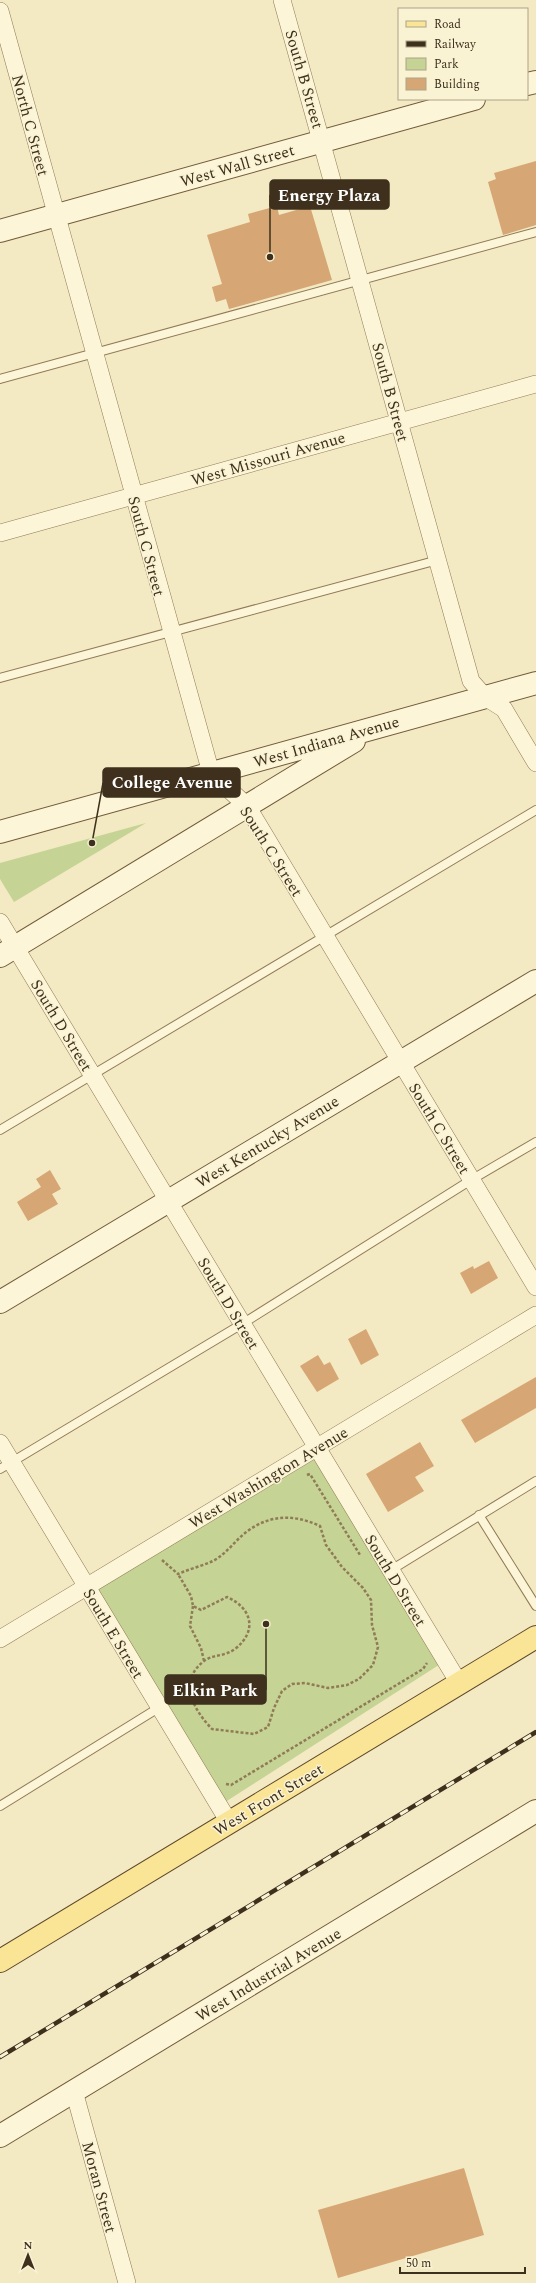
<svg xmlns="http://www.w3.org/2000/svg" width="536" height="2283" viewBox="0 0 536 2283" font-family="Spectral,serif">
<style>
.green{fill:#c5d395}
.building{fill:#d6a674}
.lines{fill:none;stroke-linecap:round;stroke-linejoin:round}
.lane-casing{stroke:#907b57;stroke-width:10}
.street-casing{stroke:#907b57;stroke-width:18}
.secondary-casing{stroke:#715b3a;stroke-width:24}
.primary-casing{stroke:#5d482b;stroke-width:24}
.path{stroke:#907b57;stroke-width:2.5;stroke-dasharray:3 2;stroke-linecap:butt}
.lane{stroke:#fcf5d7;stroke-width:8}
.street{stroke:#fcf5d7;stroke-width:17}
.secondary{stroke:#fcf5d7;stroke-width:22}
.primary{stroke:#fae596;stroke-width:22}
.rail-casing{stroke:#3e301d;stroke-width:4.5}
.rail{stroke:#f9f2d3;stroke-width:3;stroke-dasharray:9;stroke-linecap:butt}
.labels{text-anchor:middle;stroke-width:3;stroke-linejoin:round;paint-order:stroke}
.street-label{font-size:16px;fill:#3e301d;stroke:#f9f2d3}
.leader{fill:none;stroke:#3e301d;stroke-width:1.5}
.callout-dot{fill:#3e301d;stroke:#f9f2d3;stroke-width:1.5}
.callout{fill:#3e301d;stroke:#3e301d;stroke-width:1.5}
.callout-label{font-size:17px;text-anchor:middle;font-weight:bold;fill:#fff}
</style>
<rect width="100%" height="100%" fill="#f3e9c2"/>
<path class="green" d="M146,823L14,902L0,879V863Z
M317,1447L445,1661L219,1806L87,1587Z"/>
<path class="building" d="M536,161V225L503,235L488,182L496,179L494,173Z
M277,206L279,215L310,206L332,280L229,309L226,299L216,302L212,287L222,284L207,235L250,222L248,214Z
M50,1170L61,1189L52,1194L58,1204L28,1221L17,1202L41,1187L36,1179Z
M489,1261L498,1278L471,1294L460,1273L473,1266L474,1269Z
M366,1329L379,1355L361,1365L348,1339Z
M318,1355L324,1365L330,1362L339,1379L317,1392L300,1366Z
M536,1377V1408L475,1443L461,1420Z
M420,1442L434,1466L415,1477L424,1491L388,1512L366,1474Z
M464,2168L484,2235L338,2278L318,2210Z"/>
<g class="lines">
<g class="lane-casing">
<path id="lane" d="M0,379L536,232
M0,678L438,560
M0,1130L536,810
M0,1469L242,1324L471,1180L536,1142
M479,1515L536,1606
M391,1570L536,1481
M0,1806L160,1707"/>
</g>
<g class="street-casing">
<path id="street" d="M282,0L471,681L485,697L504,709L536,763
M0,11L211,773L247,806L536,1287
M0,533L536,384
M0,922L459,1683
M0,1443L229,1822
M0,1639L536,1315
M74,2091L127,2283"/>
</g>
<g class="secondary-casing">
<path id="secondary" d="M527,84L536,82
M0,231L474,99
M0,832L536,683
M0,956L354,741
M0,1302L536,981
M0,2136L536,1811"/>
</g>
<g class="primary-casing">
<path id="primary" d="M0,1961L536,1637"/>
</g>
<path class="path" d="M307,1475L310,1474L360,1555
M162,1560L178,1574C189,1569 202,1566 213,1561C226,1554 234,1542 245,1533C269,1514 294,1514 320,1526L326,1545L342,1567L363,1588L371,1600L372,1625L378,1647L373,1665L359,1679L347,1685L328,1688L305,1683L292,1684L282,1691L274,1708L268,1727L254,1734L212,1729C194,1710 177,1682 204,1661C213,1654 224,1657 235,1649C258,1631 252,1608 227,1597L201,1610L193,1606L191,1596L178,1574
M193,1606L190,1626L201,1648L204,1661
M226,1784L231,1785L423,1669L427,1663"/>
<use href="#lane" class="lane"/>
<use href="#street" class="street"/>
<use href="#secondary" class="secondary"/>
<use href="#primary" class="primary"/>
<g class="rail-casing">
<path id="rail" d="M0,2057L536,1732"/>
</g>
<use href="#rail" class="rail"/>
</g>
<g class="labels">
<g class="street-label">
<text transform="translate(305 79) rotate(74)" y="6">South B Street</text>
<text transform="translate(31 125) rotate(75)" y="6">North C Street</text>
<text transform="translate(237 165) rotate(-16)" y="6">West Wall Street</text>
<text transform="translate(391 392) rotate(75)" y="6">South B Street</text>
<text transform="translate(268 458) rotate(-16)" y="6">West Missouri Avenue</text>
<text transform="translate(147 546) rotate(75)" y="6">South C Street</text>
<text transform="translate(326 741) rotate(-16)" y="6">West Indiana Avenue</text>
<text transform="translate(272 851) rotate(58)" y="6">South C Street</text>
<text transform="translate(62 1025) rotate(59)" y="6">South D Street</text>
<text transform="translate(440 1128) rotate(59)" y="6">South C Street</text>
<text transform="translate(267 1141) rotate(-31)" y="6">West Kentucky Avenue</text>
<text transform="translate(229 1303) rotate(59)" y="6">South D Street</text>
<text transform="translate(268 1477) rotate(-31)" y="6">West Washington Avenue</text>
<text transform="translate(396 1580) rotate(59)" y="6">South D Street</text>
<text transform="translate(114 1633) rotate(59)" y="6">South E Street</text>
<text transform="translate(268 1799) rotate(-31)" y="6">West Front Street</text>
<text transform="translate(268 1974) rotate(-31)" y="6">West Industrial Avenue</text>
<text transform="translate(100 2187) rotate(75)" y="6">Moran Street</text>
</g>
</g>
<path class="leader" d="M270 257L270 195M92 843L103 783M266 1624L266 1690"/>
<g class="callout-dot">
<circle cx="270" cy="257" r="4"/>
<circle cx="92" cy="843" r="4"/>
<circle cx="266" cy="1624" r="4"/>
</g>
<g class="callout">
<rect x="270" y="180" width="119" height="29" rx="4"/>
<rect x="103" y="768" width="137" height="29" rx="4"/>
<rect x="165" y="1675" width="101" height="29" rx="4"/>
</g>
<g class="callout-label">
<text x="329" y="201">Energy Plaza</text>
<text x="172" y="788">College Avenue</text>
<text x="215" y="1696">Elkin Park</text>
</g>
<rect x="398" y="8" width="130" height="92" fill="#f9f2d3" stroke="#aea48a"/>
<rect x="406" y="21" width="20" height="6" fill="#fae596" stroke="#aea48a"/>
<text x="434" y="28" font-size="12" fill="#3e301d">Road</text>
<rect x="406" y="41" width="20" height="6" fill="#3e301d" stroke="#aea48a"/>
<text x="434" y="48" font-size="12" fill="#3e301d">Railway</text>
<rect x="406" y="58" width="20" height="12" fill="#c5d395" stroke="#aea48a"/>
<text x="434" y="68" font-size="12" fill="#3e301d">Park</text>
<rect x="406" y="78" width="20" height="12" fill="#d6a674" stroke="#aea48a"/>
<text x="434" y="88" font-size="12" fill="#3e301d">Building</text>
<g transform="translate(28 2255)" stroke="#f9f2d3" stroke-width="3" paint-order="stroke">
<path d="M0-3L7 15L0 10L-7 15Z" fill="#3e301d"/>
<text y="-6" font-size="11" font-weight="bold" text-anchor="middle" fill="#3e301d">N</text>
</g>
<path d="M400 2267v6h125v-6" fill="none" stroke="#3e301d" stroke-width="2"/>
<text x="406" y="2267" font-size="12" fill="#3e301d" stroke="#f9f2d3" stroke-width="3" paint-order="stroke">50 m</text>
</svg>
